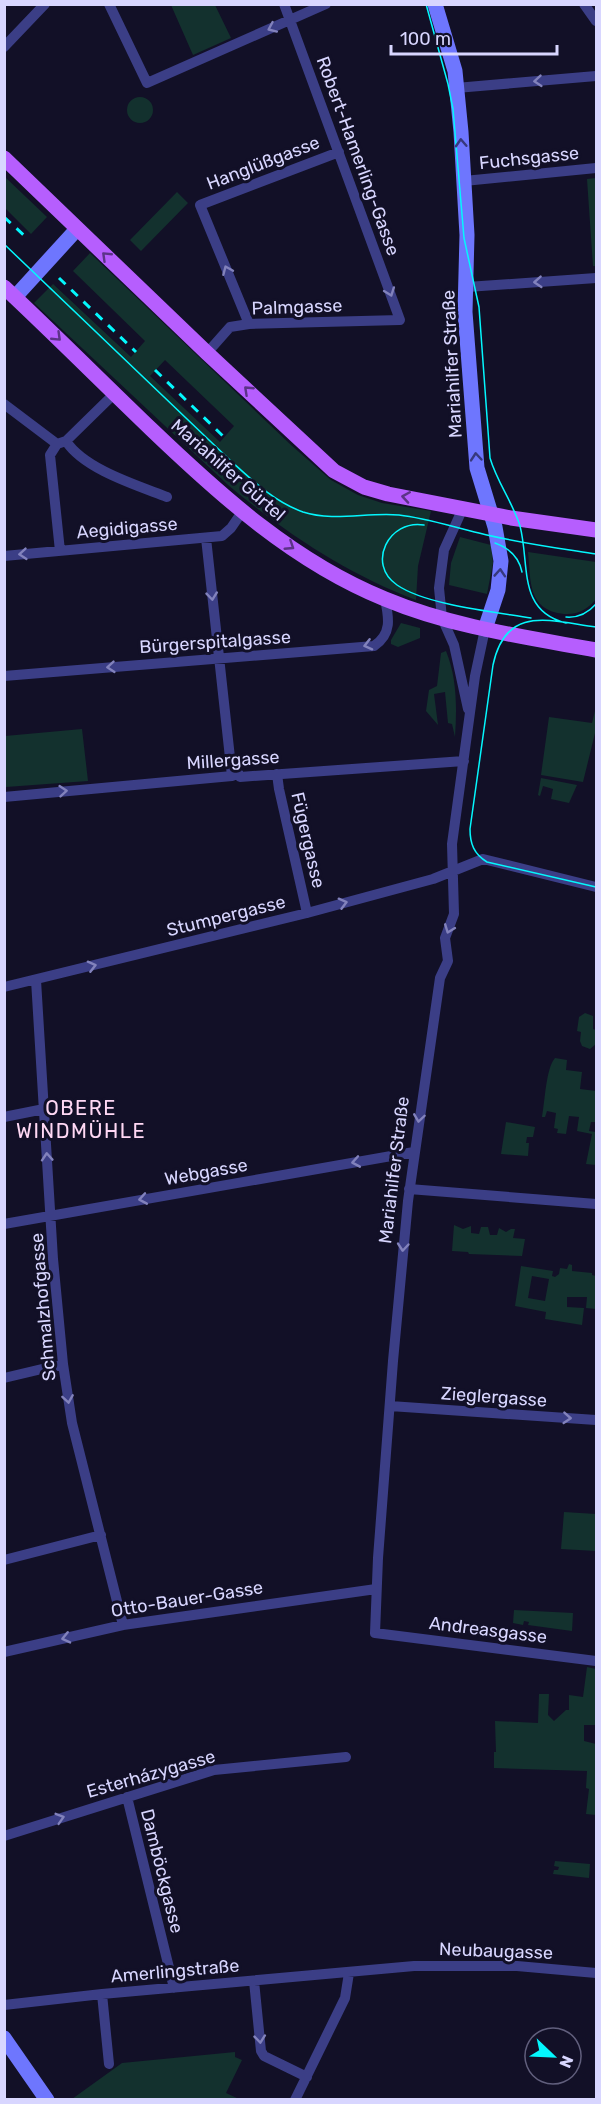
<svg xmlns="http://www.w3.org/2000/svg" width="601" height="2104" viewBox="0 0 601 2104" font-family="Rubik,sans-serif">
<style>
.green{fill:#13312e;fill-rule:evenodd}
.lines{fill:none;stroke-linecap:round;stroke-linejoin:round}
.street{stroke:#3b3e86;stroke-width:10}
.secondary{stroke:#6e76fe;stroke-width:15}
.primary{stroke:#b65efe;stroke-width:15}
.tram{stroke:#04f7fd;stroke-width:1.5}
.rail{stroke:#04f7fd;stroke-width:3;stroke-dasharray:9 8;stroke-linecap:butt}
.oneway{stroke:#8282bc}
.oneway2{stroke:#37397d}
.oneway3{stroke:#5c3388}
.labels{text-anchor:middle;stroke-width:6;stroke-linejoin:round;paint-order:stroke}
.street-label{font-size:18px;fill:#d8d6ff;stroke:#121027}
.neighbourhood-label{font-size:20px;letter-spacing:1.5px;fill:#ffd8f4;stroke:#121027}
</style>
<rect width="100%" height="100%" fill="#121027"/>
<path class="green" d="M171,5H215L231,38L193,55Z
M127 110a13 13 0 1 1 26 0a13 13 0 1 1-26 0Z
M5,177L47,217L31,234L5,208Z
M596,178V266H593L587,179Z
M177,192L188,203L141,251L130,240Z
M90,253L291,445L331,480L358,495L382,503L431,511L418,566L416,600C347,574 284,532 228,485L34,303L53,284L131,357L145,341L73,271ZM165,360L234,426L220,442L150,376Z
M460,537L491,545L493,563L487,594L449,585L451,563Z
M528,552L596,562V599C588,609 578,615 564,614C527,610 531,581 528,552Z
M401,623L420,628V638L398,647L391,644V640Z
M446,651C457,678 457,708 455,737L452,724L448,723L445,692L434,694L438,725L426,711L429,690L437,686L441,653Z
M596,707V729L583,782L541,775L549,717L592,723Z
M82,729L88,781L6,787L5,736Z
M541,778L577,785L569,803L551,799L553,789L543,786L540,796L538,795Z
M585,1013L593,1016V1029L596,1030V1044L590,1049L582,1046L580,1041L581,1032L577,1031L579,1017Z
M555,1058L567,1060L566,1070L582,1072L580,1089L596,1091V1122H591L589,1131L596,1132V1165L586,1164L592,1134L577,1131L579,1117L569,1116L566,1134L557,1133L558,1129L554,1128L556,1113L547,1111L545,1117H542C545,1101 546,1068 555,1058Z
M506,1122L535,1127L533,1137H527L526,1143H529L528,1156L501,1154Z
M454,1225L463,1229L471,1226V1233L479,1234L481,1227H488L490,1235H497L499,1228L506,1232L511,1229H515L513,1238L525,1239L522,1256L469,1254L468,1252L452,1251Z
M569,1264L572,1265V1271L592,1273V1275L596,1276V1309L586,1308L587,1297H567V1307L584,1308L582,1325L545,1319L546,1312L515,1306L521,1266L553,1271L552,1276L555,1277L559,1274L560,1268L567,1269ZM532,1276L549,1279L545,1301L528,1298Z
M564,1512L596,1514V1551L561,1549Z
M514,1610L573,1613L572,1631L528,1625L529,1622L524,1621L523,1625L513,1623Z
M587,1667L596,1669V1725H584V1741L596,1744V1815L586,1814L589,1789L586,1788L587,1771L494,1768V1752H496L495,1721L538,1723L539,1694H549L548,1715L554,1721L566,1710H569V1695L583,1697Z
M555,1861L590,1864L589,1878L553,1874L554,1870H558L559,1867L554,1866Z
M235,2052V2057L242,2060L226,2093L239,2099H72L122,2063Z"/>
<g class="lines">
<path class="street" d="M109,4L147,83L326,4
M584,4L596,21
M4,47L45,4
M456,88L596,76
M464,181L596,168
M467,287L596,278
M249,324L200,205L339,152
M207,353L230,327L249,324L400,320L284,4
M4,404L57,444
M66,441C84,469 136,485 167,497
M463,508L444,550L439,588L442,618L454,645L468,709
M206,538L232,776
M60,551L50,455L57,444L66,441L114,394
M4,556L222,536L231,528L242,512
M485,629L475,676L452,844L454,914L445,938L448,961L440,978L408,1201L393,1361L378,1558L375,1633L596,1661
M4,676L374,646C392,634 389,618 385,599
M277,774L279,789L307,913
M4,797L232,776L238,773L240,777L464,761
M36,980L53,1259L63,1364L72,1423L123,1625
M4,987L307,913L433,879L483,859L596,887
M4,1117L44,1109
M409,1189L596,1204
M4,1224L414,1152
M4,1378L63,1364
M390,1406L596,1420
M4,1560L101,1535
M4,1652L123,1625L376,1589
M127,1797L174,1988
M4,1836L214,1770L346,1757
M254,1981L261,2051L264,2056L307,2077
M102,1994L109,2064
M4,2005L102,1994L414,1966H517L596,1973
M295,2100L345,1998L349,1973"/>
<path class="secondary" d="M435,4L455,71L461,132L467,235L465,312L477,468L495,527L501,561L498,590L485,629
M15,297L77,229
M4,2038L47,2100"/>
<path class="primary" d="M4,158L207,353L334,471L364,487L388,494L511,518L596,530
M4,287C54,334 102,382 151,429C221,496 294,562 385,599C452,627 525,637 596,650"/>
<path class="tram" d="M426,4L448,84L453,109L464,238L479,307L490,458C497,482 513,503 520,526C530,564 517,611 566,623
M4,244L232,462C254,482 275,502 303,512C334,522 367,512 399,515C426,518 453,527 479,533C518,543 557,548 596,554
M424,525C389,519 366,564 397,585C426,605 495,612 531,618
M495,543C509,548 519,557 522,572
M566,617C578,618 588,613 596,604
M596,627C550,621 506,604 493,665L470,829C470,844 474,854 487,862L596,887"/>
<path class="rail" d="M4,217L27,238
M59,278L136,352
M155,370L224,437"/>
</g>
<defs><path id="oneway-chevron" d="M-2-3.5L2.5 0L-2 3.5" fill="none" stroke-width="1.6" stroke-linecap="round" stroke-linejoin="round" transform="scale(1.5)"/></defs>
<g class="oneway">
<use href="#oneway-chevron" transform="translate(272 28) rotate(156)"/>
<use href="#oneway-chevron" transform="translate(538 81) rotate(175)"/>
<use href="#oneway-chevron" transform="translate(227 270) rotate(-113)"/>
<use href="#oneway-chevron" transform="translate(538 282) rotate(176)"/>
<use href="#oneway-chevron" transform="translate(390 292) rotate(70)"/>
<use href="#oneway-chevron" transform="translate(23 554) rotate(175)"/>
<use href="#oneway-chevron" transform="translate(212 596) rotate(84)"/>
<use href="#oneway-chevron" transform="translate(368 645) rotate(166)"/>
<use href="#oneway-chevron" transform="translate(111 667) rotate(175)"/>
<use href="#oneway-chevron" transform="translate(63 791) rotate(-5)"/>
<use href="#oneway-chevron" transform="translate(343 903) rotate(-15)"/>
<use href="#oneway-chevron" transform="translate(449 929) rotate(111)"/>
<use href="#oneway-chevron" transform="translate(92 966) rotate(-14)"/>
<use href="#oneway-chevron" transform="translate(419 1118) rotate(98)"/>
<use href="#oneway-chevron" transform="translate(47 1157) rotate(-94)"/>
<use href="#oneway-chevron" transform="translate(356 1162) rotate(170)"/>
<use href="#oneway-chevron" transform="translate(143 1199) rotate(170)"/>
<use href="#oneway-chevron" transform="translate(403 1247) rotate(95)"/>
<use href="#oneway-chevron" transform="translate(68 1399) rotate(81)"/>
<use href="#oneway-chevron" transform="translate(567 1418) rotate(4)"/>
<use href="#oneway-chevron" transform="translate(66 1638) rotate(167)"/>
<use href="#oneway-chevron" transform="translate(60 1818) rotate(-17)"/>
<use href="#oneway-chevron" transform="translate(260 2039) rotate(84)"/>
</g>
<g class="oneway2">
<use href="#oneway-chevron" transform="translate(461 143) rotate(-93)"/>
<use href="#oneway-chevron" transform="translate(476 457) rotate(-95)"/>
<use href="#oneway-chevron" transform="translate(500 573) rotate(-86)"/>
</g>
<g class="oneway3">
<use href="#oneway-chevron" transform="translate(106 256) rotate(-136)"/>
<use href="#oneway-chevron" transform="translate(57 337) rotate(44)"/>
<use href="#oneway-chevron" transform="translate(248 390) rotate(-137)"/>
<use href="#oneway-chevron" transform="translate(406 497) rotate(-171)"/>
<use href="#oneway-chevron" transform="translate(290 546) rotate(33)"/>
</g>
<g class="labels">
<g class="street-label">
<text transform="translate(358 156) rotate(70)" y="6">Robert-Hamerling-Gasse</text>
<text transform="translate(529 158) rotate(-6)" y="6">Fuchsgasse</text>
<text transform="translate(263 163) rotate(-21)" y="6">Hanglüßgasse</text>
<text transform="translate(297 307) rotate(-2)" y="6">Palmgasse</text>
<text transform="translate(452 364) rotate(-93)" y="6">Mariahilfer Straße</text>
<text transform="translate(228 470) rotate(41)" y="6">Mariahilfer Gürtel</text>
<text transform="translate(127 528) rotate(-5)" y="6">Aegidigasse</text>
<text transform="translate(215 642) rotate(-4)" y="6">Bürgerspitalgasse</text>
<text transform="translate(233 760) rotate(-4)" y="6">Millergasse</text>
<text transform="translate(308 840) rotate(77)" y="6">Fügergasse</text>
<text transform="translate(226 916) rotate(-14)" y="6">Stumpergasse</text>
<text transform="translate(394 1170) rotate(-83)" y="6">Mariahilfer Straße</text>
<text transform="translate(206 1172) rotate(-10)" y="6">Webgasse</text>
<text transform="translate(43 1307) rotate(-95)" y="6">Schmalzhofgasse</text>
<text transform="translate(494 1397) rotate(4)" y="6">Zieglergasse</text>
<text transform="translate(187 1599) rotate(-9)" y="6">Otto-Bauer-Gasse</text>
<text transform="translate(488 1630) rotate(7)" y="6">Andreasgasse</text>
<text transform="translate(151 1774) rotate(-16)" y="6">Esterházygasse</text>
<text transform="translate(162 1871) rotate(76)" y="6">Damböckgasse</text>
<text transform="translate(496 1951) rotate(2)" y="6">Neubaugasse</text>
<text transform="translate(175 1971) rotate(-5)" y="6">Amerlingstraße</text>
</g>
<g class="neighbourhood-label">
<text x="81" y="1115">OBERE<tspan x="81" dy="23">WINDMÜHLE</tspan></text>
</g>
</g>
<rect width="601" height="2104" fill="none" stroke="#d8d6ff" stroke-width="12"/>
<g transform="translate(553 2056) rotate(113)"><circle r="28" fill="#121027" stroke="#615f7d" stroke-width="1.5"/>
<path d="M0-4.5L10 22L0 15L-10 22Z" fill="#04f7fd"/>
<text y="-9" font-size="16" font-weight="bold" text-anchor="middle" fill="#d8d6ff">N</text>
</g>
<path d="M391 45v9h166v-9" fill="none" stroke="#d8d6ff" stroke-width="3"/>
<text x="400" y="45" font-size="18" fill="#d8d6ff" stroke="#121027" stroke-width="4.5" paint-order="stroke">100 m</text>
</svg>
